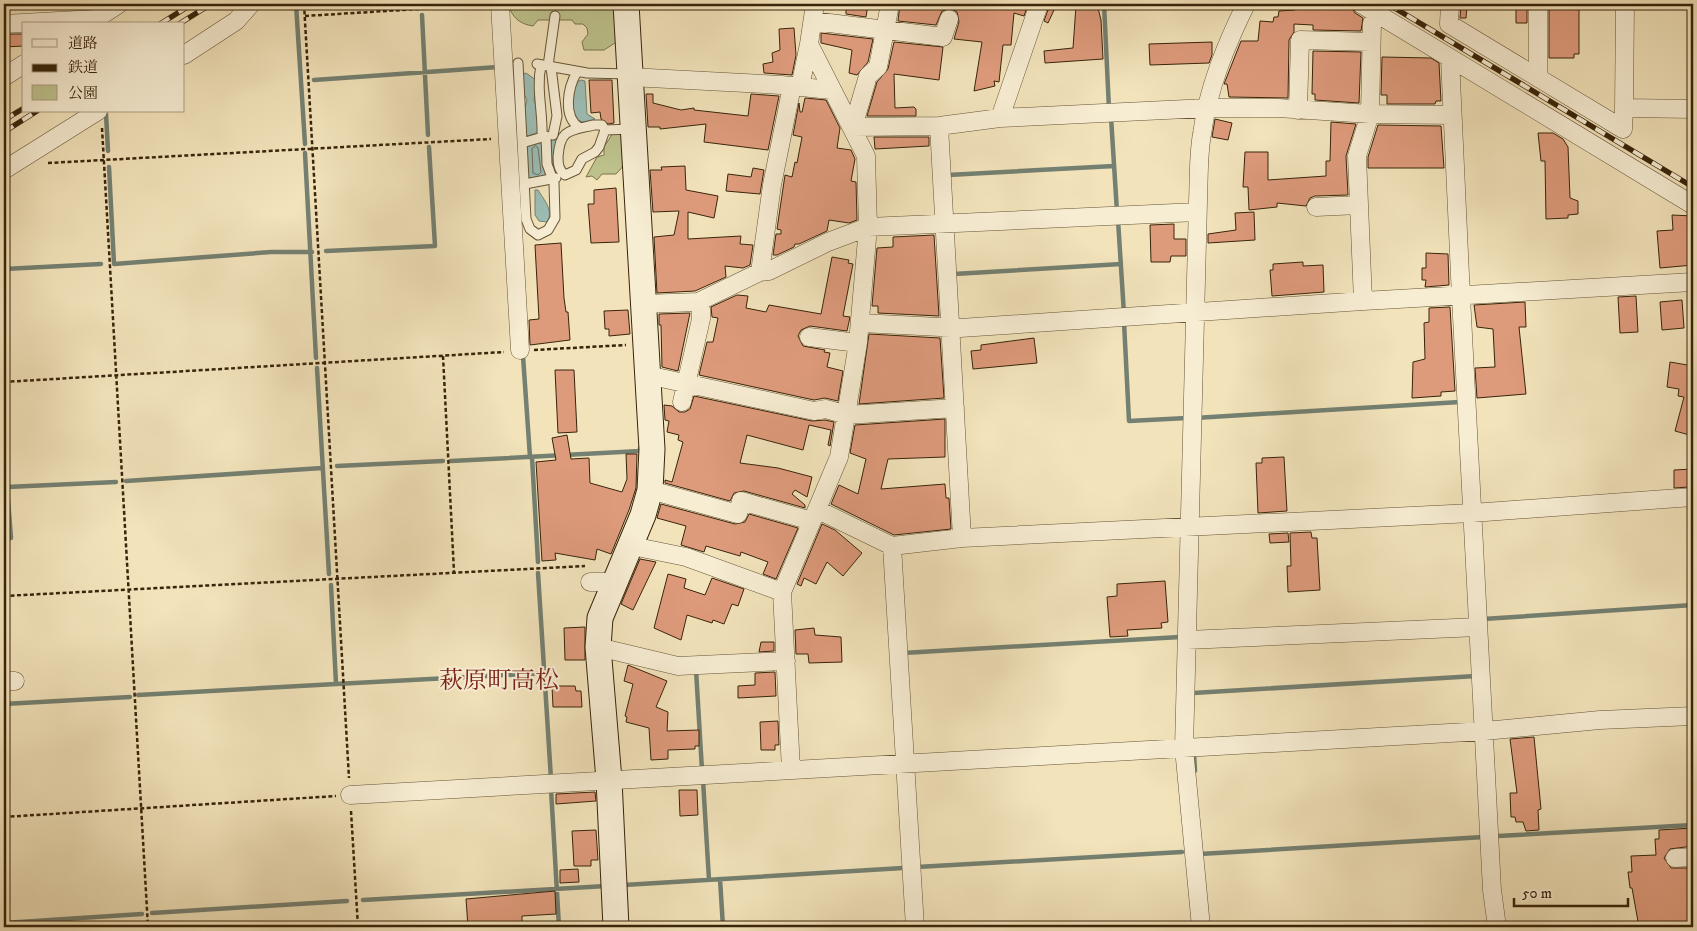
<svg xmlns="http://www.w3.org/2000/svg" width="1697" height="931" viewBox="0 0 1697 931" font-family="'IM FELL DW Pica','Noto Serif JP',serif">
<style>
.green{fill:#bec38d;stroke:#7b744c}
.water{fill:#9cbdb5;stroke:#748071}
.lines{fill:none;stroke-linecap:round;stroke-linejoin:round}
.shore{stroke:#6a7060;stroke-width:1}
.stream{stroke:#748071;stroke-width:4.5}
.building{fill:#de9b7c;stroke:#38240a}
.lane-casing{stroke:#665436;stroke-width:11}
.street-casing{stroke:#665436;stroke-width:19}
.secondary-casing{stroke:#38240a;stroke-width:27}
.path{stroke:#38240a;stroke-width:2.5;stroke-dasharray:4 2.5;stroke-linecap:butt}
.lane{stroke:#f7edd3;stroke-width:9}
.street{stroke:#f7edd3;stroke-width:18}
.secondary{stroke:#f7edd3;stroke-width:25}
.rail-casing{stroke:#38240a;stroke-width:5.5}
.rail{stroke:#f7edd3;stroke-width:4;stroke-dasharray:11;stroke-linecap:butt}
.labels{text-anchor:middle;stroke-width:4;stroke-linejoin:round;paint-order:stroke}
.quarter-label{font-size:24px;fill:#7a1f14;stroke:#f7edd3}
</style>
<rect width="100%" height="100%" fill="#f2e3bb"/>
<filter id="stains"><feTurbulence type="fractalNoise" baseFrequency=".004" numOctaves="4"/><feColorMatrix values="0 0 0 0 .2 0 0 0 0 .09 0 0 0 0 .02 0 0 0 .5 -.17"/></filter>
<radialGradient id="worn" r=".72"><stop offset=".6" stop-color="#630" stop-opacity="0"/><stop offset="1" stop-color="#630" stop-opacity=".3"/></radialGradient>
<path class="green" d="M508,4H618V41L604,50H584L582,42L588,34L587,28L583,24H575L572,20H538L533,26C519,24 512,17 508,4Z
M613,133L626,136V163L616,174H602L597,180L592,176L586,177L597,157L604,155V147Z"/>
<path class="water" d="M526,73L536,80L534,101L537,107L539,132L528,136L525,135L524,111L527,100L523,92L521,75Z
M581,80L585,81L587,114L595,119L583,122L576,120C572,108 566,86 581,80Z
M552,138L557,143L556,169L554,172L552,170L550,148Z
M543,139L547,174L545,178L531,179L528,176L527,147L529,144Z
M535,190H538C544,200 554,210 547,222L539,221L535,215Z"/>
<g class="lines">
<path class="shore" d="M536,146L538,148L541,172L538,175L533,173L532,149Z"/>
<path class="stream" d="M100,4V5
M296,4L305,144
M1104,4L1109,109
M422,15L428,135
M314,80L498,67
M106,114L108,151
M1111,117L1117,212
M305,153L316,358
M109,167L114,264L271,252H312
M948,175L1114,166
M1118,220L1124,314
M326,251L435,246L429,147
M4,269L101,264
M954,274L1121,264
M1124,322L1129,421L1187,418
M523,356L530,457
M317,368L329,574
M1195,418L1460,402
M532,457L538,562
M451,461L640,451V448
M337,466L443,461
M126,481L322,468
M4,538H11L7,487L116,482
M538,573L551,779
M1483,619L1693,605
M903,653L1180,637
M696,670L702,770
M336,684L545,673
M1193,693L1476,676
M138,695L336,684L331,585
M4,704L130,697
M1194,752L1195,771
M703,780L709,880
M551,789L559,927
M1498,836L1693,825
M1200,854L1484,837
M917,867L1182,852
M720,879L723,927
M624,885L903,868
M363,900L606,886
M152,913L347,901
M4,923L142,914"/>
</g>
<path class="building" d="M846,4H868L866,17L846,14Z
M900,4L951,6V4H1028L1024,16L1014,13L1011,45H1003L999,82L994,81L995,86L974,91L982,42L954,39L959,22L957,12L952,9L942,11L936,25L898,21Z
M1097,4L1101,20L1103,59L1045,63L1044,51L1073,48L1076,6Z
M1295,4H1350L1355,13L1363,18L1361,31L1313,30V25L1294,24V32L1289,40L1288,98L1229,97L1227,84H1224L1241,41H1258L1260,21L1273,22L1274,17H1278L1279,11L1295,10Z
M1461,4H1467L1466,18H1460Z
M1516,4H1527V23H1516Z
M1549,4H1579V54H1574V58H1549Z
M1049,7L1054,10L1048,23L1044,21Z
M794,28L796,55L792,75L764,73L763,64L773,62L772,53L780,50L779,29Z
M821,33L873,39L868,62L857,75L849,73L852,50L821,43Z
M4,34H24V46L4,47Z
M894,42L943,47L939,80L894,74L895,108L914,107L916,109V116H867L877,82L888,69Z
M1212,42V55L1209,63L1150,65L1149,44Z
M1313,51L1361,52L1359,103L1315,100V94H1312Z
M1382,57L1431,58L1439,63L1441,101H1436L1435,104H1387V95H1381Z
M589,80H612L614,123L608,124L601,119L600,112L591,113Z
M646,94H653V103L681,110L694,108V110L748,116L751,94L779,96L768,150L704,142L706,124L660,129V127H648Z
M805,98L826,100L840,128L837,148L851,150L855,159L851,181L856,182L857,220L849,223L829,220L827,231L799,244H795L794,247L777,255H773L776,234H781V230L777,229L785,175L792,177L795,162L797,163L802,137L793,135L799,103L800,112H802Z
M1215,119L1232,123L1228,140L1212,137Z
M1331,122L1356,124L1346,156L1348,195L1315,196L1310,198L1306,206L1277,203V207L1249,210L1248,187H1243L1245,152H1268V180L1326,176V161H1330Z
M1378,125L1441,126L1444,168H1368V157Z
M1538,133H1553L1563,139L1568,147L1570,198L1578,201V214L1568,215V218L1546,219L1545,161H1541Z
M874,137H929V146L875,149Z
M685,166L686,190L718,196L714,218L688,212V239L741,236L740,244L753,245L750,265L743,268L725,266L726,277L695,291L657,293L654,237L674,235L679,211L653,212L650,170H662L661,167Z
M753,168L764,170L760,194L726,191L728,174L751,177Z
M616,188L619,242L591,243L588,204H594V190Z
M1254,212L1255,240L1208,243V234L1236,230L1235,213Z
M1672,215L1693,216V265L1660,268L1657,231L1673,230Z
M1174,224V239H1186V256H1171L1170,262H1151L1150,225Z
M934,235L939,316L878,313V306H872L877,248L893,247V237Z
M561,243L564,298L566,312H568L570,340L530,345L529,320L539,319L535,245Z
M1426,253L1448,254L1449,285L1425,287L1426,280H1422V268H1426Z
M832,257L849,260L848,263L853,264L843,316L850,317L847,331L810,326L801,330L798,336L803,346L825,350L824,352L830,353L827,367L843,371L838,401L825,398L814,400L699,375L707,342H713L718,318L712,317L711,307L737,295L748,296L746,308L766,312L769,305L821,314Z
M1303,262V266L1323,265L1324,292L1272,296L1270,270H1273V264Z
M1636,296L1638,332L1620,333L1618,297Z
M1682,300L1684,328L1662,330L1660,302Z
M1525,302L1526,327H1519L1526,394L1477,398L1475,368L1495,367L1493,329L1477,327L1474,305Z
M1450,307L1455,391L1441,392V396L1412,398L1413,362L1425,359L1424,323L1429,322V308Z
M628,310L630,334L609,336V329H605L604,311Z
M690,313L678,371L662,367L661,325H659V314Z
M869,334L940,338L944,398L859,404Z
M1034,338L1037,363L973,369L971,351L981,350V345Z
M1670,362L1693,366V436L1675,431L1684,397L1678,396L1679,389L1667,387Z
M555,370H574L577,432L558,433Z
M694,396L812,421L825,420L834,422L830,446L828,445L831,430L809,425L803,450L747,435L740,463L778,468L812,477L807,497L795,490L792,494L805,505V508L744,491L734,493L730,501L665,483V480L672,482L683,442L678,440L679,435L667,432L669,421L665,420L664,405L672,406L679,412H685L690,409Z
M945,419V457L888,459L881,489L945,484L946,498H949L951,529L894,535L831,504L839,485L858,494L866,459L850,453L855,425Z
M567,435L571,459L589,458L590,483L622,492L627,479L626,454H637L636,488L629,510L611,554L597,549L595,560L555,553L556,560L542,561L536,462L556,460L552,438Z
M1284,457L1287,511L1258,513L1256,463H1262V458Z
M1693,469V483H1689V487L1674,488V470Z
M661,504L735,524L745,522L749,514L798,528L776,579L763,574L768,562L741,552L740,556L706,546L704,552L681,545L686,526L657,518Z
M822,524L835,530L862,553L843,576L827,562L816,584L804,578L801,586L797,584Z
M1311,532L1312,538H1317L1320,590L1288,592L1287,566H1291L1290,533Z
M1288,533L1289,542L1270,543L1269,534Z
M640,559L656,562L633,610L621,604Z
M668,574L686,579L684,588L705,595L712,578L744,589L738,606L732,604L724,624L713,620L712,623L687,615L681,640L654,628Z
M1165,581L1168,622L1161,623L1162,628L1127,630L1128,636L1110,637L1107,597L1117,596V584Z
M585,627V660H565L564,628Z
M814,628L815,635L841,637L842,662L809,663L808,654H796L795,630Z
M761,642H774V651L759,652Z
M628,665L667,681L656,707L668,712L667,731L699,730V746H695V749L668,750V759L651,760L649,728L626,722L627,717L625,716L633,684L624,681Z
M775,672L776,696L738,698V686L755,685V673Z
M552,686H575L576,691H581L582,707H553Z
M778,721L779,745H775V750H761L760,722Z
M1534,737L1541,809L1538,810L1539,830L1526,831L1523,822H1516L1515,817H1511L1510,793H1517L1510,739Z
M679,790H697L698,815L680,816Z
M595,792L596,801L556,804V794Z
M1693,828V846L1670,849L1664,858L1671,868H1689L1693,924L1681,925L1682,927H1639L1632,888H1630L1628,872H1632L1631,856L1656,855L1655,839H1659V830Z
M596,830L598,860H591V866H574L572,831Z
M578,869L579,882L560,883V870Z
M555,891L556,914L522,916V927H468L466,899Z"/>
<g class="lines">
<g class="lane-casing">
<path id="lane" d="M518,63L526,219L530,229L538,235L548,230L555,218L554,183L547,164L546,136
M537,64L587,73L630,74
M541,65C536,89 543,112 542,136
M548,66L555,16
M551,67L557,116L553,135
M577,72C568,87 562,117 580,128
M594,125H602L605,130L599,147L595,152L582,159L576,170L565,175C559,170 558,165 558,157C560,129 569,131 594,125Z
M605,130L632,129
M522,143L546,136
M525,184L556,178"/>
</g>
<g class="street-casing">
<path id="street" d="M500,4L520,350
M890,4L878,67L868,76L853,127L939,126L1000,118L1207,108H1278L1370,114L1452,115
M1361,4L1693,205
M1450,4L1449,24L1623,129L1624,108L1693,109
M1538,4V77
M813,21L943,37L949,19
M4,24L96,19
M88,24L119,4
M184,55L236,21L251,4
M1450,58L1461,297L1492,890L1497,927
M4,77L24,64
M630,77L781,85L831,90
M800,87L809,44
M1624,108L1625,4
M1298,110L1300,40L1371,42
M1000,118L1039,4
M939,126L962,538
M4,170L98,111
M1316,207L1359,205
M760,272L772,185L792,86
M1363,301L1357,156L1370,114L1372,23L1378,14
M643,304L698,302L760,272L769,271L828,242L868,227L866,156L809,44L815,4
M860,323L960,328L1363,301L1693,282
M809,337L858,343
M647,375L814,411L826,409L847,415L955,408
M682,402L701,319V309L698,302
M650,490L738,514L741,501L812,521
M818,510L892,546L962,538L1472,513L1693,497
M632,546L686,557L782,592
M892,546L915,927
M590,582H605L613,586
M1187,640L1478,627
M598,647L678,666L786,661
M4,681H15
M791,770L782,592L839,457L858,343L868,227L1197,212
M350,795L1485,731L1600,720L1693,716
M1675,858L1693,857
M1201,927L1184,748L1198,202C1199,180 1198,156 1202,134C1208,88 1226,45 1246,4"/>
</g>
<g class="secondary-casing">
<path id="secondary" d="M616,927L609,780L598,647L600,618L643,515L650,490L652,449L626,4"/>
</g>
<path class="path" d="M304,4L349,778
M305,16L484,5
M102,128L148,927
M48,163L491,139
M534,350L626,345
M443,356L454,572
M4,382L504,352
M4,596L585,566
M351,811L358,927
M4,817L336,796"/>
<use href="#lane" class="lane"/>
<use href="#street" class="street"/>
<use href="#secondary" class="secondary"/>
<g class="rail-casing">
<path id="rail" d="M1388,4L1693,187
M160,24L192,4
M179,24L211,4
M4,120L24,108
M4,132L37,111"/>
</g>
<use href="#rail" class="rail"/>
</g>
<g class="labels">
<g class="quarter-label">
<text x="499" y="688">萩原町高松</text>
</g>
</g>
<rect width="1697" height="931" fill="none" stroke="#f2e3bb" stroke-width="20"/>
<rect x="5" y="5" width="1687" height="921" fill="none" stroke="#38240a" stroke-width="2.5"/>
<rect x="10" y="10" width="1677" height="911" fill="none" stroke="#38240a"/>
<rect x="22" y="22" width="162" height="90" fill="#f7edd3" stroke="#ab9d83"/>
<rect x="32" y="39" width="25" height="8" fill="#f7edd3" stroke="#ab9d83"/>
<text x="68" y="48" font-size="15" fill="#38240a">道路</text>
<rect x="32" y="64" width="25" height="8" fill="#38240a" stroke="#ab9d83"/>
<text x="68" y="72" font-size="15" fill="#38240a">鉄道</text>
<rect x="32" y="85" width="25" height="15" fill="#bec38d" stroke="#ab9d83"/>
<text x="68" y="98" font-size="15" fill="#38240a">公園</text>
<path d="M1514 898v8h114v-8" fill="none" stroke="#38240a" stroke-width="2.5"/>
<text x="1522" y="898" font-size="15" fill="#38240a" stroke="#f7edd3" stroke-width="4" paint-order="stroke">50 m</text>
<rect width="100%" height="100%" filter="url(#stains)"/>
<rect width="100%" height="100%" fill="url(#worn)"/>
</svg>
